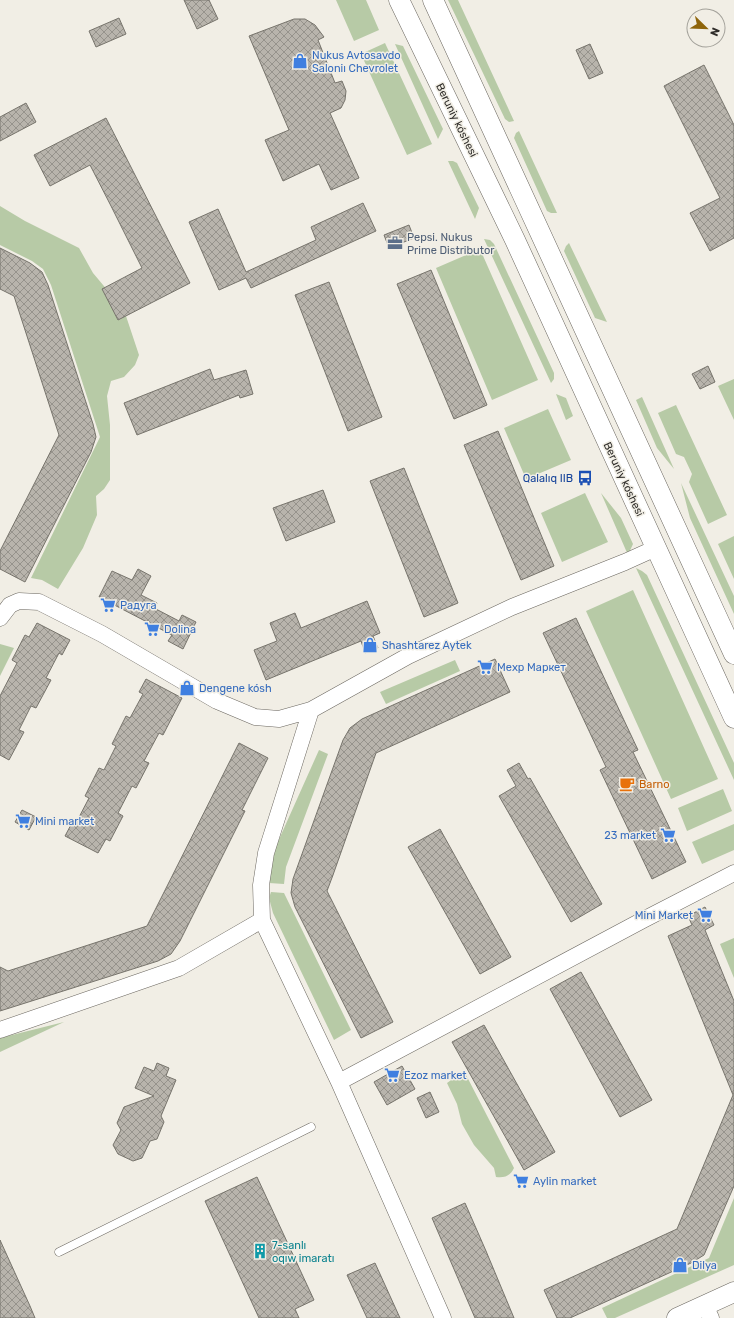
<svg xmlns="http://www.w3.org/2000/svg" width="734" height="1318" viewBox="0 0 734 1318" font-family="Rubik,sans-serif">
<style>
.green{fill:#b7caa6}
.building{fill:url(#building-cross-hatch);stroke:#77746c}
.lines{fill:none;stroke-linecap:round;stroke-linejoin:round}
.service-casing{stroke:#6b6760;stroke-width:9}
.minor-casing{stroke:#6b6760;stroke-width:17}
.tertiary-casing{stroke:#6b6760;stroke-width:21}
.service{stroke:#fff;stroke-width:8}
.minor{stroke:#fff;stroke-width:16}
.tertiary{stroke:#fff;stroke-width:20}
.labels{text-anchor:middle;stroke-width:3;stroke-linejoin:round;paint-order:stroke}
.shop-label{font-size:11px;fill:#366cbe;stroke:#f1eee5;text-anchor:start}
.street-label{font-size:11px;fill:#2f2d2a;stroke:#f1eee5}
.service-label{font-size:11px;fill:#4e5e75;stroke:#f1eee5;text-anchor:start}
.transit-label{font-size:11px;fill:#164399;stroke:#f1eee5;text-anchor:end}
.food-label{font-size:11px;fill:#c56008;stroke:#f1eee5;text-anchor:start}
.culture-label{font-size:11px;fill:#0d838f;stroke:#f1eee5;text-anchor:start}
</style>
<defs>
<pattern id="building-cross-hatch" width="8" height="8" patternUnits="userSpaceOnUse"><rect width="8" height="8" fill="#b8b4ac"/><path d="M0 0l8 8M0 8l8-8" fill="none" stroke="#96938c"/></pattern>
</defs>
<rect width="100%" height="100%" fill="#f1eee5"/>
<path class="green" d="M336,0H366L379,30L354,41Z
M448,0H458L514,121L509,122L505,119Z
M385,43L432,144L407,155L361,54Z
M395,44L403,46L443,129L438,139Z
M519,131L557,213H551L547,211L514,138L516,133Z
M448,161H453L457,163L479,208L475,219Z
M0,206L25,221L79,248L93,273L124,310L139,355L135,365L124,377L111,381L107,396L110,425V480L104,489L96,496L97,515L83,548L58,589L42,580L31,578L100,437L51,285L43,269L32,261L0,245Z
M484,239L490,240L494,244L554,373V379L551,383Z
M569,243L607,322L595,318L564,251L566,246Z
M480,249L538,380L492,400L436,268Z
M734,379V420L718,386Z
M556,394L566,398L573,416L566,420Z
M642,397L674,469L657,448L636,400Z
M676,405L727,515L708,524L689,482L692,474L684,457L676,454L658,413Z
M548,409L571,460L526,479L504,428Z
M681,483L734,596V614L690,518Z
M585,493L608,542L562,562L541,513Z
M601,493L621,518L633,544L628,555Z
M734,536V579L718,544Z
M636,568L642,571L647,575L734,763V780Z
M633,590L718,779L671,799L586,611Z
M0,644L14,648L0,676Z
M455,660L460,671L386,704L380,692Z
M319,750L328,754L286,867L284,884L269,883L272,855Z
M723,789L732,811L687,831L678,808Z
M734,824V850L702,864L692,842Z
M271,892L284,893L351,1030L334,1040L273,913L269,898Z
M734,938V978L720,944Z
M64,1022L0,1052V1038Z
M464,1071L514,1168C510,1176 505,1178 496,1177L494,1168L474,1145L462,1124L457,1104L447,1083Z
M734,1198V1265L615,1318H607L602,1308L709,1258Z"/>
<path class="building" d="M184,0H209L218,19L197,29Z
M119,18L126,34L96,47L89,31Z
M294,19H305L315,25L324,37L318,40L335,83L342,81L346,91L345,100L341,108L330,113L359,178L331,190L319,164L283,181L265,140L289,130L249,36Z
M590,44L603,73L589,79L576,50Z
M704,65L734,125V238L710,251L690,213L720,198L664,86Z
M26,103L36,122L0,141V117Z
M106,118L190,283L118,320L102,289L142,268L111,206L90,165L50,186L34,155Z
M363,203L376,231L251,288L246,278L219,290L189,222L218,209L246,272L316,240L311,227Z
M409,225L414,238L389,248L384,235Z
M0,248L30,263L42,272L48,285L93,424L96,437L91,452L25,582L0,569V551L59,435L14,296L0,289Z
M431,270L487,405L454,419L397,284Z
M329,282L382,417L348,431L295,295Z
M708,366L715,382L700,389L692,374Z
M210,369L214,380L246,370L253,394L240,398L239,395L137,435L124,403Z
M498,431L554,566L521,580L464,445Z
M404,468L458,603L424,617L370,481Z
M323,490L335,522L286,541L273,508Z
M138,569L151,576L141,595L157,603L154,608L179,621L182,615L196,622L183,649L168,641L172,635L99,597L112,571L132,580Z
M367,601L380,633L373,636L378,648L365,653L361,641L266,680L254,650L277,641L270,623L295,613L301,628Z
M576,618L638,750L633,752L686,862L652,879L600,770L606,767L543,633Z
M37,623L70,640L62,655L59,653L46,678L51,680L36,708L31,706L19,730L24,732L9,760L0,755V696L17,663L12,660L25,635L29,637Z
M495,659L510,692L376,753L333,875L327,891L393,1022L361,1038L295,907L291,893L293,879L343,740L350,728L362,719Z
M146,679L182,698L163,735L159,733L144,761L149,763L136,788L132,786L118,813L123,816L110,841L106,839L98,853L65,836L73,821L76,823L89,798L85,796L99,768L104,770L116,746L112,744L126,716L130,718L143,694L139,692Z
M239,743L268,758L242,810L245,811L180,941L171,954L158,961L0,1011V967L8,971L147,926Z
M519,763L528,779L530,778L602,904L571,922L499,796L516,786L507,770Z
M22,810L36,817L29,830L15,822Z
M440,829L511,957L480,974L408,847Z
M705,907L714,925L705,930L734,1001V1186L704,1255L691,1263L570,1318H557L544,1290L677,1229L733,1095L668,936L692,925L688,916Z
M581,972L652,1100L620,1117L550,989Z
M484,1025L555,1152L524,1170L452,1042Z
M157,1063L169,1068L166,1076L176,1080L161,1116L164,1122L157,1139L150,1141L142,1158L133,1161L118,1154L113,1145L121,1130L117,1123L124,1107L154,1096L135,1088L144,1067L154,1071Z
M402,1066L415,1089L387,1105L374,1082Z
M430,1092L439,1112L426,1118L417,1098Z
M257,1177L314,1300L295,1309L299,1318H259L205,1201Z
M465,1203L486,1251L514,1318H475L432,1218Z
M0,1240L30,1306L35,1318H0Z
M375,1263L400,1318H367L347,1275Z"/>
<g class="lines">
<g class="service-casing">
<path id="service" d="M59,1252L311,1127"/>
</g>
<g class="minor-casing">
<path id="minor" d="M0,618L10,605L19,601L39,602L102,634L217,701L255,717L279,719L311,710L408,656L512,607L625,562L656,548
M311,710L266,853L261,885L262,920L339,1082L443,1318
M0,1030L179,968L262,920
M339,1082L643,920L734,873
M705,1305L711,1318"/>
</g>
<g class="tertiary-casing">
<path id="tertiary" d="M399,0L515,240L734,718
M433,0L734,654
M677,1318L734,1292"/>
</g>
<use href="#service" class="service"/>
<use href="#minor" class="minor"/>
<use href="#tertiary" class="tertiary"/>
</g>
<defs>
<g id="shop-bare" transform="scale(1.2)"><path d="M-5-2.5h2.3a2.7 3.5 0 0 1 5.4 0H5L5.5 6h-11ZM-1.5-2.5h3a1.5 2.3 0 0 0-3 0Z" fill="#3f7fe0" stroke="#f1eee5" stroke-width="2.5" paint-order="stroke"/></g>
<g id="office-bare" transform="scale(1.2)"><path d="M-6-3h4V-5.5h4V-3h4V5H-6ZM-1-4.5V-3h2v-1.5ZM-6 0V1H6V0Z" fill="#5c6f8a" stroke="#f1eee5" stroke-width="2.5" paint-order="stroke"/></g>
<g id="bus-bare" transform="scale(1.2)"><path d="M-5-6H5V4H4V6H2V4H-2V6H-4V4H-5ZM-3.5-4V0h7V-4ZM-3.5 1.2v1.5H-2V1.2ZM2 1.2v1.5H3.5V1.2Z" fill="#1a4fb4" stroke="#f1eee5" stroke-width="2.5" paint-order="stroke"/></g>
<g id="supermarket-bare" transform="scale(1.2)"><path d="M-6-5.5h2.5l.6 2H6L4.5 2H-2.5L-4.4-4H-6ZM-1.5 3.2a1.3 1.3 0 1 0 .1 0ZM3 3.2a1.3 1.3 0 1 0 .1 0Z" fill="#3f7fe0" stroke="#f1eee5" stroke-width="2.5" paint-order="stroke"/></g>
<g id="cafe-bare" transform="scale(1.2)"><path d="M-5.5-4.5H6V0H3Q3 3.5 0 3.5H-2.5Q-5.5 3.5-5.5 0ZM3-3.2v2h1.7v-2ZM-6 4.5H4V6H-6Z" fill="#e8710a" stroke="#f1eee5" stroke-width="2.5" paint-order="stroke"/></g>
<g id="building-bare" transform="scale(1.2)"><path d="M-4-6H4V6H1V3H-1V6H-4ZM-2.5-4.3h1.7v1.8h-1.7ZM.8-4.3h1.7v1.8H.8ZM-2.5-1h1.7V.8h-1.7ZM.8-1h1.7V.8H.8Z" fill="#0f9aa8" stroke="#f1eee5" stroke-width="2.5" paint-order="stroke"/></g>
</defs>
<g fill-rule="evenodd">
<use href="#shop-bare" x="300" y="61"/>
<use href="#office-bare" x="395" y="243"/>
<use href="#bus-bare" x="585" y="478"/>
<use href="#supermarket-bare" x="108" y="605"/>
<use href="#supermarket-bare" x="152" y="629"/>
<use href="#shop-bare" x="370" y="645"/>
<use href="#supermarket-bare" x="485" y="667"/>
<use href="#shop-bare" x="187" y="688"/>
<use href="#cafe-bare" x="627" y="784"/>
<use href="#supermarket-bare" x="23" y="821"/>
<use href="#supermarket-bare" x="668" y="835"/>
<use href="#supermarket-bare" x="705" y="915"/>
<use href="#supermarket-bare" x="392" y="1075"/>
<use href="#supermarket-bare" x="521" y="1181"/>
<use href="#building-bare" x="260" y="1251"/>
<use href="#shop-bare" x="680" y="1265"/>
</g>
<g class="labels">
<g class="shop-label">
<text x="312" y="59">Nukus Avtosavdo<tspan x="312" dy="13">Saloniı Chevrolet</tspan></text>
<text x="120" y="609">Радуга</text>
<text x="164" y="633">Dolina</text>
<text x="382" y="649">Shashtarez Aytek</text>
<text x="497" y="671">Мехр Маркет</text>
<text x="199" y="692">Dengene kósh</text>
<text x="35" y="825">Mini market</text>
<text x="656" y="839" text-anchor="end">23 market</text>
<text x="693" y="919" text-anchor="end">Mini Market</text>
<text x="404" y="1079">Ezoz market</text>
<text x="533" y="1185">Aylin market</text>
<text x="692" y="1269">Dilya</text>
</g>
<g class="street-label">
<text transform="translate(457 120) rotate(64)" y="4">Beruniy kóshesi</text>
<text transform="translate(624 479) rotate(65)" y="4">Beruniy kóshesi</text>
</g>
<g class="service-label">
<text x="407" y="241">Pepsi. Nukus<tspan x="407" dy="13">Prime Distributor</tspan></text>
</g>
<g class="transit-label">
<text x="573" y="482">Qalalıq IIB</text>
</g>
<g class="food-label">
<text x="639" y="788">Barno</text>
</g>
<g class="culture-label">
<text x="272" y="1249">7-sanlı<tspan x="272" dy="13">oqıw imaratı</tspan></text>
</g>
</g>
<g transform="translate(706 28) rotate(113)"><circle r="19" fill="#f1eee5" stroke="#a3a19a"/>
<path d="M0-3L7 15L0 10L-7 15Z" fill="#8e640a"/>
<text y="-6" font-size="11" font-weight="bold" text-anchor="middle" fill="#2f2d2a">N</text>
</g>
</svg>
